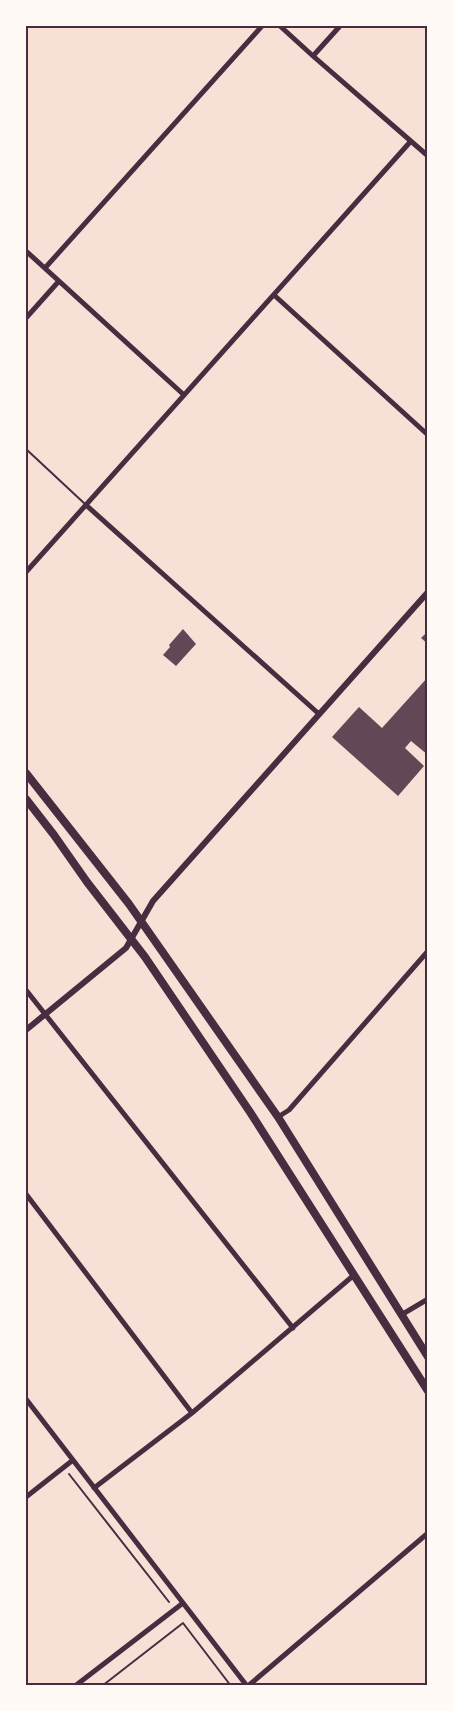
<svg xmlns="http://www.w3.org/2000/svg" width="453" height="1711" viewBox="0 0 453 1711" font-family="Barlow,sans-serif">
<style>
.building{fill:#644757}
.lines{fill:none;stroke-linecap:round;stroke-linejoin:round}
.path{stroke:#4a2c40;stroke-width:2}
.service{stroke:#4a2c40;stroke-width:2}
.minor{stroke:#4a2c40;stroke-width:5}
.tertiary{stroke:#4a2c40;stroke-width:6}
.primary{stroke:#4a2c40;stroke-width:8}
.neatline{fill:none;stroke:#4a2c40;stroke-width:2}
</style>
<rect width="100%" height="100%" fill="#f7e1d7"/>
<path class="building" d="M183,629L196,644L176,666L163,655L170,647L169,645Z
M428,631V644L421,638Z
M428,677V755L411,741L405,748L424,766L398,796L332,737L359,707L382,728Z"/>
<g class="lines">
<path class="path" d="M69,1474L169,1602
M102,1686L183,1623L231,1686"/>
<path class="service" d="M26,449L85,504"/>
<path class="minor" d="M280,26L313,56L428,156
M313,56L340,26
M26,251L184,395
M45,268L262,26
M274,295L428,435
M26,318L59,281
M86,505L319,714
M26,572L411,141
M26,990L293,1328
M278,1117L289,1110L428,951
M26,1194L192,1413
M401,1315L428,1299
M26,1399L247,1686
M94,1488L192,1413L354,1275
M26,1497L73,1460
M75,1686L183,1603
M248,1686L428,1533"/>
<path class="tertiary" d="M26,1030L126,948L153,901L428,592"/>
<path class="primary" d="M26,773L129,904L278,1117L428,1357
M26,799L54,835L87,882L145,957L250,1112L428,1391"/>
</g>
<rect width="453" height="1711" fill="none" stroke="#fffaf5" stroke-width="54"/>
<rect x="27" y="27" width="399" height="1657" class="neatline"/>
</svg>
